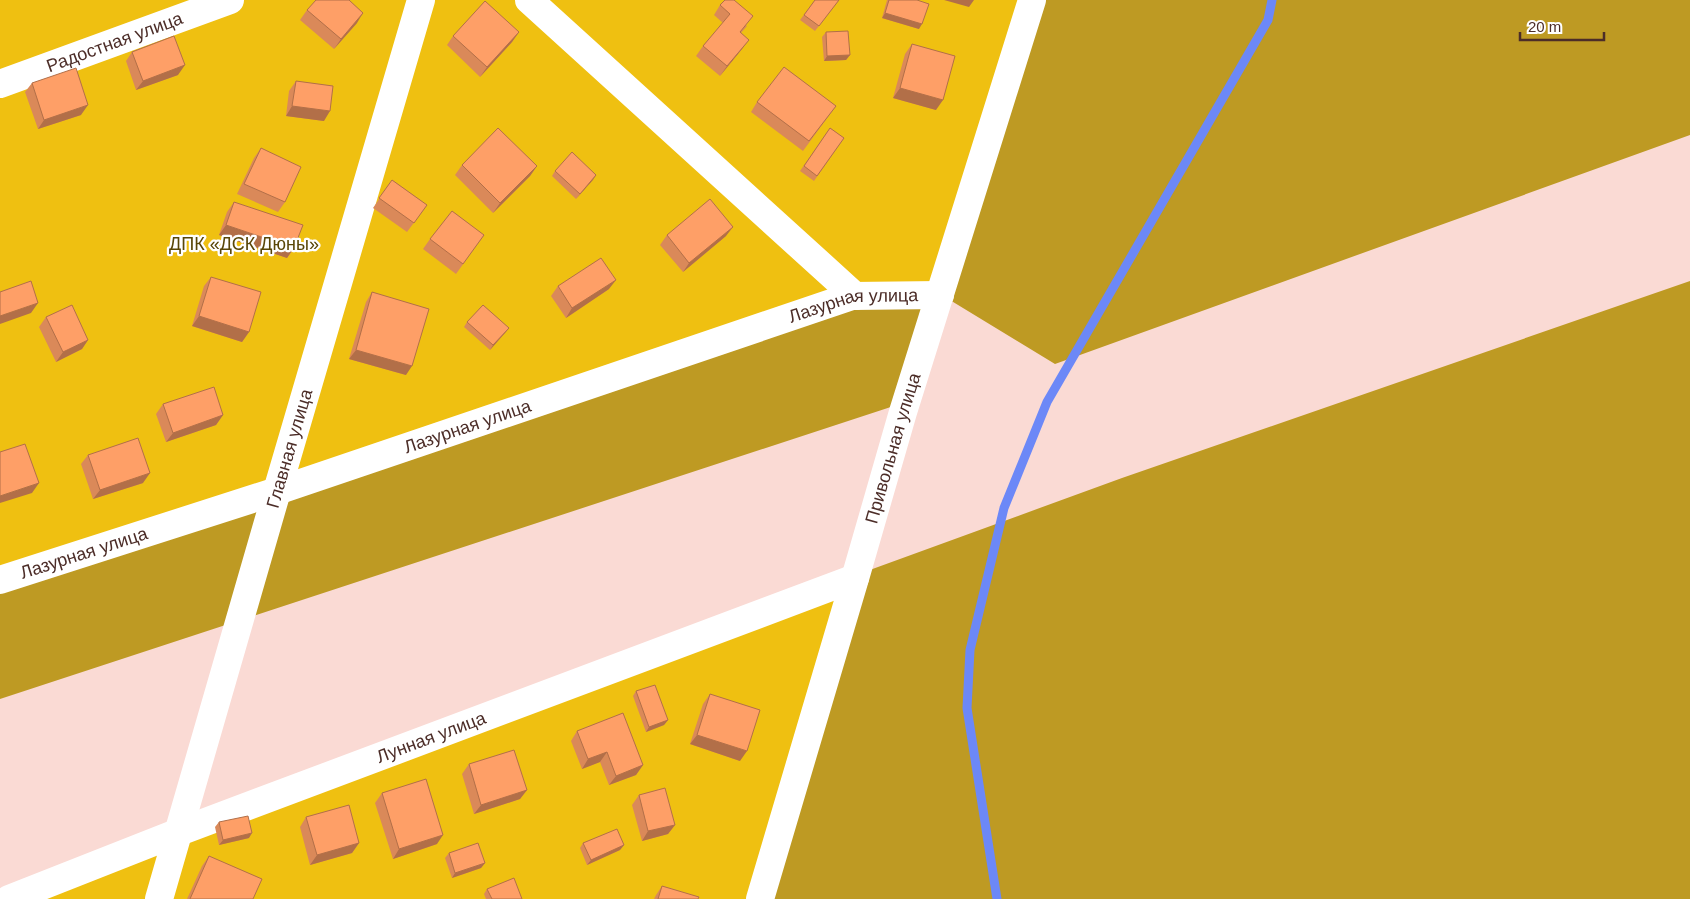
<svg xmlns="http://www.w3.org/2000/svg" width="1690" height="899" viewBox="0 0 1690 899" font-family="Arial,sans-serif">
<style>
.green{fill:#efc011}
.forest{fill:#be9a23}
.lines{fill:none;stroke-linecap:round;stroke-linejoin:round}
.stream{stroke:#6c88f7;stroke-width:9}
.minor{stroke:#fff;stroke-width:28}
.wall{fill:#da8959}
.shaded-wall{fill:#b26f48}
.building{fill:#fe9f67;stroke:#b26f48}
.labels{text-anchor:middle;stroke-width:4.5;stroke-linejoin:round;paint-order:stroke}
.street-label{font-size:18px;fill:#4c2d28;stroke:#fff}
.park-label{font-size:18px;fill:#594607;stroke:#fff}
</style>
<rect width="100%" height="100%" fill="#fadad4"/>
<path class="green" d="M0,0H1032L940,294L0,580Z
M856,575L760,899H11Z"/>
<path class="forest" d="M1032,0H1690V135L1055,364L940,294L906,402L0,699V580L852,296L940,294Z
M1690,281V899H760L856,575L1122,478Z"/>
<g class="lines">
<path class="stream" d="M997,899L967,708L970,650L1004,508L1047,402L1268,20L1272,0"/>
<g class="minor">
<path d="M529,0L855,296"/>
<path id="s1" d="M0,84L230,0"/>
<path id="s2" d="M0,580L277,491L852,296L940,295"/>
<path id="s3" d="M9,899L179,832L855,578"/>
<path id="s4" d="M159,899L277,491L421,0"/>
<path id="s5" d="M760,899L856,575L903,412L1032,0"/>
</g>
</g>
<path class="wall" d="M815,0H839L815,31L800,20Z
M887,0H917L919,29L882,18Z
M720,5L747,26L741,33L742,49L720,76L696,56L703,46L723,23L714,15Z
M307,10L357,23L334,49L300,20Z
M519,32L512,42L480,77L447,45L453,36Z
M826,32L850,55L846,60L824,61L822,37Z
M912,44L936,110L893,98L905,54Z
M132,52L178,75L136,90L126,61Z
M296,81L324,121L286,116L289,91Z
M32,83L81,115L38,129L25,92Z
M757,102L836,106L803,151L751,112Z
M830,128L844,138L814,181L800,171Z
M261,148L285,202L278,212L237,194L254,158Z
M462,165L537,166L530,176L493,213L455,175Z
M555,171L596,175L576,199L552,176Z
M392,180L427,205L407,232L373,208Z
M234,202L294,248L287,258L219,235L227,212Z
M484,235L456,274L423,249L430,239Z
M667,235L726,236L683,272L660,245Z
M211,277L249,332L242,342L192,326L204,286Z
M558,286L609,289L566,318L551,296Z
M372,292L406,375L349,359L366,302Z
M46,317L88,340L82,349L56,362L39,327Z
M467,322L509,328L490,350L464,327Z
M163,404L223,415L216,425L166,442L156,414Z
M88,455L143,483L93,499L81,464Z
M636,691L668,720L664,725L646,732L633,696Z
M710,694L740,761L690,744L703,704Z
M577,731L643,765L636,775L609,785L600,762L582,769L571,741Z
M469,764L527,790L520,799L474,814L462,774Z
M382,793L437,844L393,859L375,803Z
M639,795L675,825L668,834L642,841L632,805Z
M306,817L359,843L352,853L310,865L300,827Z
M219,822L249,838L219,845L215,827Z
M583,843L624,845L620,850L587,865L580,848Z
M449,853L485,863L481,868L452,878L445,858Z
M209,856L253,899H187L202,866Z
M662,886L698,899H654L656,895Z
M487,889L522,899H486L484,894Z"/>
<path class="shaded-wall" d="M944,0H974L969,7Z
M363,13L357,23L334,49L341,39Z
M885,13L922,24L919,29L882,18Z
M519,32L512,42L480,77L487,67Z
M749,40L742,49L720,76L727,66Z
M850,55L846,60L824,61L827,56Z
M185,65L178,75L136,90L143,81Z
M900,88L943,100L936,110L893,98Z
M88,105L81,115L38,129L44,120Z
M292,106L330,111L324,121L286,116Z
M537,166L530,176L493,213L500,203Z
M596,175L593,180L576,199L580,194Z
M226,225L294,248L287,258L219,235Z
M733,227L726,236L683,272L689,263Z
M616,280L609,289L566,318L572,308Z
M38,303L31,313L0,324V316Z
M199,316L249,332L242,342L192,326Z
M509,328L505,333L490,350L493,345Z
M88,340L82,349L56,362L63,352Z
M356,350L412,366L406,375L349,359Z
M223,415L216,425L166,442L173,433Z
M150,473L143,483L93,499L100,490Z
M39,483L32,493L0,503V496Z
M668,720L664,725L646,732L649,727Z
M697,735L747,751L740,761L690,744Z
M607,752L600,762L582,769L588,759Z
M643,765L636,775L609,785L616,776Z
M527,790L520,799L474,814L481,805Z
M675,825L668,834L642,841L648,831Z
M252,833L249,838L219,845L223,840Z
M443,835L437,844L393,859L399,849Z
M359,843L352,853L310,865L317,855Z
M624,845L620,850L587,865L591,860Z
M485,863L481,868L452,878L455,873Z"/>
<path class="building" d="M316,0H349L363,13L341,39L307,10Z
M725,0H734L753,16L740,32L749,40L727,66L703,46L730,14L720,5Z
M815,0H839L819,26L804,15Z
M889,0H917L929,4L922,24L885,13Z
M485,1L519,32L487,67L453,36Z
M848,31L850,55L827,56L826,32Z
M174,36L185,65L143,81L132,52Z
M912,44L955,56L943,100L900,88Z
M784,67L836,106L809,141L757,102Z
M76,68L88,105L44,120L32,83Z
M296,81L333,86L330,111L292,106Z
M498,128L537,166L500,203L462,165Z
M830,128L844,138L817,176L804,166Z
M261,148L301,167L285,202L244,184Z
M572,152L596,175L580,194L555,171Z
M392,180L427,205L414,223L379,198Z
M710,199L733,227L689,263L667,235Z
M234,202L303,225L294,248L226,225Z
M452,211L484,235L463,264L430,239Z
M601,258L616,280L572,308L558,286Z
M211,277L261,292L249,332L199,316Z
M31,281L38,303L0,316V292Z
M372,292L429,309L412,366L356,350Z
M72,305L88,340L63,352L46,317Z
M483,305L509,328L493,345L467,322Z
M214,387L223,415L173,433L163,404Z
M138,438L150,473L100,490L88,455Z
M25,444L39,483L0,496V452Z
M655,685L668,720L649,727L636,691Z
M710,694L760,710L747,751L697,735Z
M623,713L643,765L616,776L607,752L588,759L577,731Z
M514,750L527,790L481,805L469,764Z
M426,779L443,835L399,849L382,793Z
M665,788L675,825L648,831L639,795Z
M349,805L359,843L317,855L306,817Z
M248,816L252,833L223,840L219,822Z
M617,829L624,845L591,860L583,843Z
M478,843L485,863L455,873L449,853Z
M209,856L262,879L253,899H190Z
M514,878L522,899H492L487,889Z
M662,886L699,897L698,899H658Z"/>
<g class="labels">
<g class="street-label">
<text dy="6" stroke="none"><textPath href="#s1" startOffset="122">Радостная улица</textPath></text>
<text dy="6" stroke="none"><textPath href="#s2" startOffset="898">Лазурная улица</textPath></text>
<text dy="6" stroke="none"><textPath href="#s2" startOffset="492">Лазурная улица</textPath></text>
<text dy="6" stroke="none"><textPath href="#s4" startOffset="469">Главная улица</textPath></text>
<text dy="6" stroke="none"><textPath href="#s5" startOffset="470">Привольная улица</textPath></text>
<text dy="6" stroke="none"><textPath href="#s2" startOffset="88">Лазурная улица</textPath></text>
<text dy="6" stroke="none"><textPath href="#s3" startOffset="452">Лунная улица</textPath></text>
</g>
<g class="park-label">
<text x="244" y="250">ДПК «ДСК Дюны»</text>
</g>
</g>
<path d="M1520 32v8h84v-8" fill="none" stroke="#4c2d28" stroke-width="2.5"/>
<text x="1528" y="32" font-size="15" fill="#4c2d28" stroke="#ffffff" stroke-width="4" paint-order="stroke">20 m</text>
</svg>
